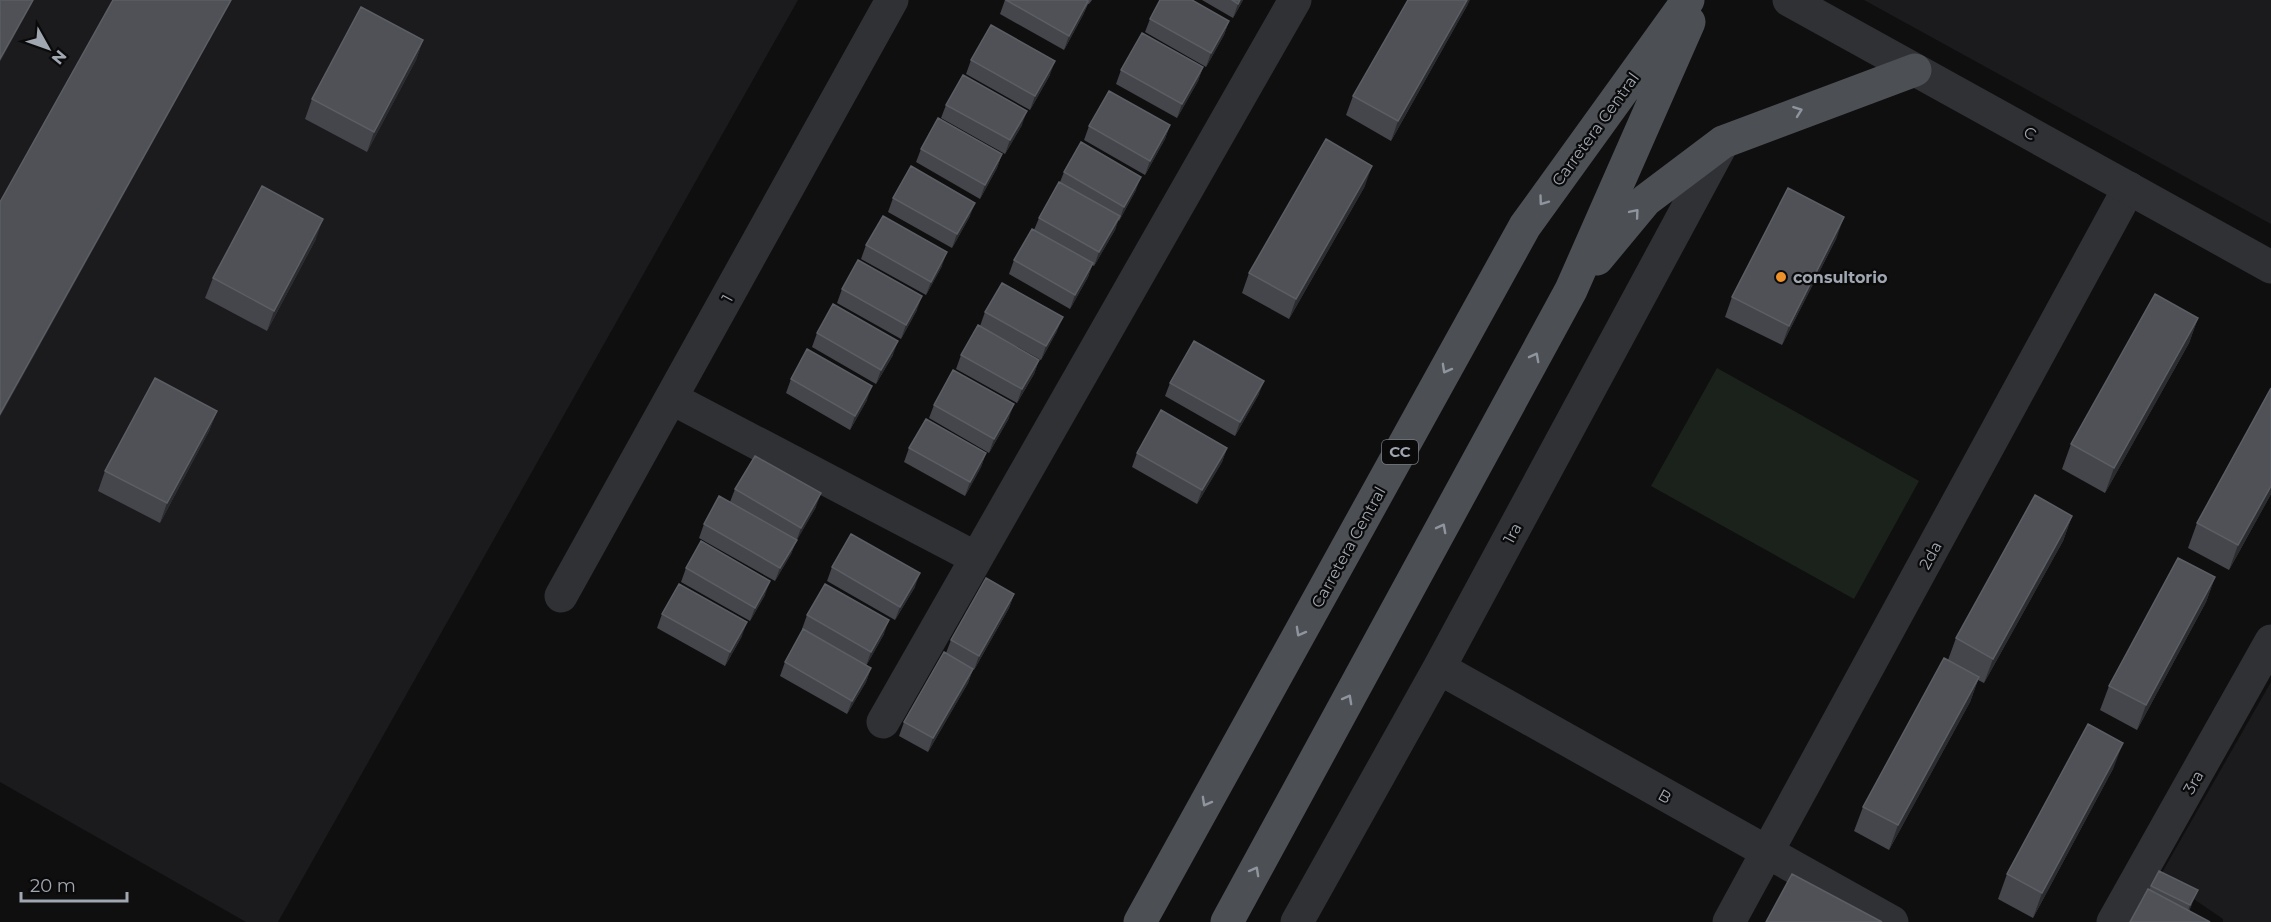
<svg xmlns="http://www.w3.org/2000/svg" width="2271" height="922" viewBox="0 0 2271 922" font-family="Montserrat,sans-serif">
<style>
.built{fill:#1b1b1d}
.green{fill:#1b221b}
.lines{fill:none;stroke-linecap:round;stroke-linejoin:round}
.minor{stroke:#303135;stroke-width:33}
.tertiary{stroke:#303135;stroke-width:33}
.primary{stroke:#4c4f54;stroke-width:33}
.wall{fill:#45464b}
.shaded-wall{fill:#2b2c2f}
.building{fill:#4f5156;stroke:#5b5e64;stroke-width:1.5}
.oneway{stroke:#8f959e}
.poi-dot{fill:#ed922a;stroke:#0a0a0b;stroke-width:2}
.labels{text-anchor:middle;stroke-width:4.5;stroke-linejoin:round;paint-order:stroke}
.shield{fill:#0a0a0b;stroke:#73787f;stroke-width:1.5}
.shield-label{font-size:15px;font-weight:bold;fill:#a0a7b1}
.street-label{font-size:16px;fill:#a0a7b1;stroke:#0a0a0b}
.poi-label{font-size:16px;font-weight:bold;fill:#a0a7b1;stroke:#0a0a0b;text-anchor:start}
</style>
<rect width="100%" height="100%" fill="#0f0f10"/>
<path class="built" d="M0,0H798L278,922H246L0,782Z
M1864,0H2271V224Z
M2271,682V922H2223V919L2160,876Z"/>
<path class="green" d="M1717,368L1919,481L1854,599L1651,486Z"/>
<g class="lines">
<path class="minor" d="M671,398L976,558
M561,596L892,0
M1439,668L1892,922
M883,722L1295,0
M1297,922L1439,668L1723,142
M1729,922L2129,188
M2113,922L2271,641"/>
<path class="tertiary" d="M1789,0L2271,267"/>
<path class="primary" d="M1597,259L1646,200L1723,142L1915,70
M1140,922L1525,226L1688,0
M1227,922L1571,290L1689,22"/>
</g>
<path class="wall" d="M1005,0H1092L1089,4H1088L1083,15L1064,50L1000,14Z
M1202,0H1243L1233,18Z
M1468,4L1391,141L1346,115L1353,96Z
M1150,19L1229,21L1224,35L1206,67L1145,32Z
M423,40L416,60L367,152L305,119L312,99Z
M971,60L1050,75L1030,110L966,74Z
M1203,67L1198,81L1177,118L1116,84L1121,70Z
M946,105L1022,125L1005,154L941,118Z
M1170,125L1165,139L1145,175L1084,140L1089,126Z
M921,149L1002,154L997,168L980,199L916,162Z
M1064,172L1136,190L1119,221L1118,220L1115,230L1094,266L1092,265L1088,277L1070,309L1009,274L1014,260L1034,230L1039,218L1060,182Z
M1365,186L1289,319L1242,293L1249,273Z
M893,198L970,216L952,248L888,212Z
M1837,237L1782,345L1725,317L1732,297Z
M316,239L267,331L205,298L213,278Z
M866,245L942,266L926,295L861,259Z
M842,289L917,310L901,339L837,303Z
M985,312L1057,331L1041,360L980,326Z
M2198,318L2189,343L2105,493L2062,469L2071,444Z
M817,333L893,355L876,384L812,347Z
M961,355L1039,360L1034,374L1017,403L956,369Z
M791,379L867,400L850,430L786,393Z
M1170,383L1259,394L1235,436L1165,396Z
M2271,388V494L2229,570L2188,548L2197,523Z
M934,405L1009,418L989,453L929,418Z
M217,411L209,431L160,523L98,491L105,471Z
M909,448L986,453L981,467L965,496L904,462Z
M1227,448L1222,462L1197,504L1132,467L1137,453Z
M735,489L816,507L796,541L791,554L775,581L699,538L704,524L730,502Z
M2072,516L2063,541L1984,683L1978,680L1970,702L1889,850L1854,831L1863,807L1948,660L1956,638Z
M832,567L915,587L895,620L827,581Z
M686,568L765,595L750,621L681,582Z
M2215,577L2206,602L2137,730L2100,710L2109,686Z
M1014,594L1009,608L974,670L973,669L968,683L928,752L899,736L904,722L946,653L951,640Z
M662,614L742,636L725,666L657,628Z
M807,615L884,634L866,666L802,629Z
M785,662L871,668L866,682L847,714L780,676Z
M2114,767L2033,918L1998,899L2007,874Z
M2151,886L2192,904L2189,911L2149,890Z"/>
<path class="shaded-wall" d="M33,0H34L0,62V59Z
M231,0H232L0,417V414Z
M1240,0H1243L1233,18L1238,4Z
M1467,0H1470L1468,4L1391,141L1398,121Z
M1088,1L1083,15L1064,50L1069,36Z
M1229,21L1224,35L1206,67L1211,53Z
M423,40L416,60L367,152L374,132Z
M1055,61L1050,75L1030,110L1035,96Z
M1203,67L1198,81L1177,118L1182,104Z
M1027,111L1022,125L1005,154L1010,140Z
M1170,125L1165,139L1145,175L1150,161Z
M1002,154L997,168L980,199L985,185Z
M1372,166L1365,186L1289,319L1296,299Z
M1141,177L1136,190L1119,221L1124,207Z
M975,203L970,216L952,248L957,234Z
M1120,216L1115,230L1094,266L1099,252Z
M1844,217L1837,237L1782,345L1789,326Z
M323,219L316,239L267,331L274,311Z
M947,252L942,266L926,295L931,282Z
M1093,263L1088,277L1070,309L1075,295Z
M922,296L917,310L901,339L906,325Z
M1063,317L1057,331L1041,360L1046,346Z
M2198,318L2189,343L2105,493L2114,468Z
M898,341L893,355L876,384L881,370Z
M1039,360L1034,374L1017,403L1022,389Z
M1264,381L1259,394L1235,436L1240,422Z
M872,386L867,400L850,430L855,416Z
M1014,404L1009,418L989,453L994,439Z
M217,411L209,431L160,523L167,503Z
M1227,448L1222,462L1197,504L1202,490Z
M986,453L981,467L965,496L970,482Z
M2271,486V494L2229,570L2238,545Z
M821,493L816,507L796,542L801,528Z
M2072,516L2063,541L1984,683L1993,659Z
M797,540L791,554L775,581L780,568Z
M920,573L915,587L895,620L900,607Z
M2215,577L2206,602L2137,730L2146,705Z
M770,581L765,595L750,621L755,608Z
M1014,594L1009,608L974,670L979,656Z
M889,620L884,634L866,666L871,652Z
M747,622L742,636L725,666L730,652Z
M871,668L866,682L847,714L852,701Z
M973,669L968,683L928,752L933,738Z
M1979,677L1970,702L1889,850L1898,825Z
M2123,743L2114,767L2033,918L2042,893Z
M2198,890L2192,904L2185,919L2190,905Z"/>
<path class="building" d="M0,0H33L0,59Z
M113,0H231L0,414V202Z
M1006,0H1086L1088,1L1069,36Z
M1160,0H1192L1229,21L1211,53L1150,19Z
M1232,0H1240L1238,4Z
M1408,0H1467L1398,121L1353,96Z
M361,7L423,40L374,132L312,99Z
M991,25L1055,61L1035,96L971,60Z
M1142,33L1203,67L1182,104L1121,70Z
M963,75L1027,111L1010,140L946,105Z
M1109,91L1170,125L1150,161L1089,126Z
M938,118L1002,154L985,185L921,149Z
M1326,139L1372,166L1296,299L1249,273Z
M1081,142L1141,177L1124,207L1064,172Z
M911,166L975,203L957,234L893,198Z
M1059,182L1120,216L1099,252L1039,218Z
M262,186L323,219L274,311L213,278Z
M1788,188L1844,217L1789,326L1732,297Z
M883,216L947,252L931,282L866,245Z
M1032,229L1093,263L1075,295L1014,260Z
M858,260L922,296L906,325L842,289Z
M1002,283L1063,317L1046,346L985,312Z
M2155,294L2198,318L2114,468L2071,444Z
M833,304L898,341L881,370L817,333Z
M978,325L1039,360L1022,389L961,355Z
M1194,341L1264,381L1240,422L1170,383Z
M807,349L872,386L855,416L791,379Z
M953,370L1014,404L994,439L934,405Z
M155,378L217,411L167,503L105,471Z
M2271,388V486L2238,545L2197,523Z
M1161,410L1227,448L1202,490L1137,453Z
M926,419L986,453L970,482L909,448Z
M755,456L821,493L801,528L735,489Z
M2035,495L2072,516L1993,659L1956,638Z
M719,496L797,540L780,568L704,524Z
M851,534L920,573L900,607L832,567Z
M701,541L770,581L755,608L686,568Z
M2178,558L2215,577L2146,705L2109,686Z
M986,578L1014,594L979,656L951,640Z
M679,584L747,622L730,652L662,614Z
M825,584L889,620L871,652L807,615Z
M803,629L871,668L852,701L785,662Z
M944,652L973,669L933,738L904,722Z
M1944,658L1979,677L1898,825L1863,807Z
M2088,724L2123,743L2042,893L2007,874Z
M2159,871L2198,890L2190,905L2151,886Z
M1792,874L1882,922H1766Z
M2148,889L2210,922H2130Z"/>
<defs><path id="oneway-chevron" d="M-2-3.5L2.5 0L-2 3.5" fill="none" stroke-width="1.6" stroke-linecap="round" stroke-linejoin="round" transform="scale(1.5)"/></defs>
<g class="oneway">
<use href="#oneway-chevron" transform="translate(1798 111) rotate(-20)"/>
<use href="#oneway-chevron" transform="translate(1543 201) rotate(126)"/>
<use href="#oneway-chevron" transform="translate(1635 213) rotate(-50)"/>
<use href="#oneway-chevron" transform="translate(1535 357) rotate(-62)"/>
<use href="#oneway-chevron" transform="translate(1446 369) rotate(119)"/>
<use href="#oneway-chevron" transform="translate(1442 528) rotate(-62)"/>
<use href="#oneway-chevron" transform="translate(1300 632) rotate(119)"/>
<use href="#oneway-chevron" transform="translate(1348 699) rotate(-61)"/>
<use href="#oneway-chevron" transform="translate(1206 802) rotate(119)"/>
<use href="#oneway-chevron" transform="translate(1255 871) rotate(-61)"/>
</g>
<circle class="poi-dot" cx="1781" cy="277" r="6"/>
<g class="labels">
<rect class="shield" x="1382" y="440" width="36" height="24" rx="4.5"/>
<g class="shield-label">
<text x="1400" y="457">CC</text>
</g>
<g class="street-label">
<text transform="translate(1595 129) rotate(-54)" y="6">Carretera Central</text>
<text transform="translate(2030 133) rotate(29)" y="6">C</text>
<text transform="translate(727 298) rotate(-61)" y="6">1</text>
<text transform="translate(1512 533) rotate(-62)" y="6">1ra</text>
<text transform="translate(1348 547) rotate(-61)" y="6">Carretera Central</text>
<text transform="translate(1930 555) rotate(-61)" y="6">2da</text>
<text transform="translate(2193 782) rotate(-60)" y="6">3ra</text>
<text transform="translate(1665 796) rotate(29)" y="6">B</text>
</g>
<g class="poi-label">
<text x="1793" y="283">consultorio</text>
</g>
</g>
<g transform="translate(48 48) rotate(130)" stroke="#0a0a0b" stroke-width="4.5" paint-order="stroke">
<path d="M0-4.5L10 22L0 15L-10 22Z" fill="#a0a7b1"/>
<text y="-9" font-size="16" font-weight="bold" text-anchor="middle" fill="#a0a7b1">N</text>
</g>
<path d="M21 892v9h106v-9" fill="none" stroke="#a0a7b1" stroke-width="3"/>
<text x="30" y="892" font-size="18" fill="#a0a7b1" stroke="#0a0a0b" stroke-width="4.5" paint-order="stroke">20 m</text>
</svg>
